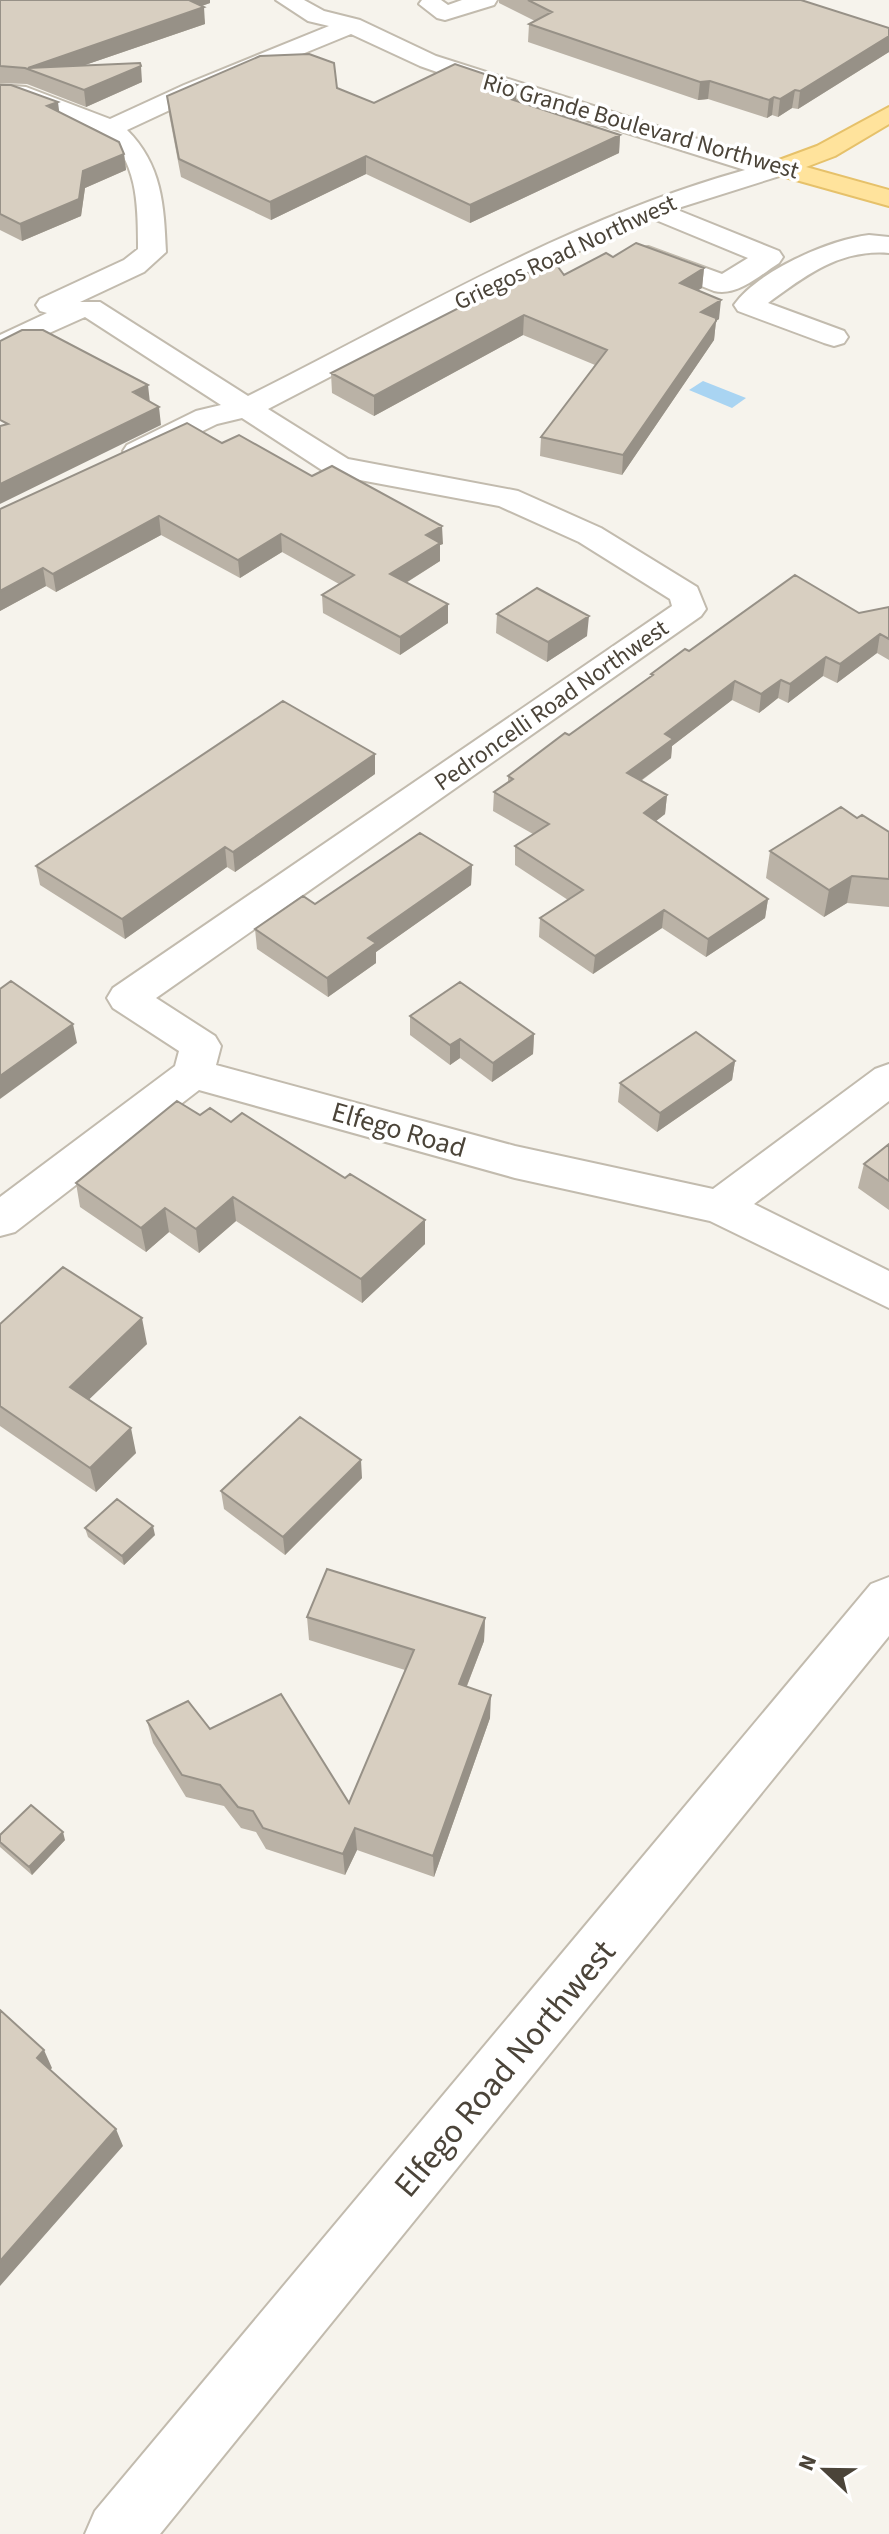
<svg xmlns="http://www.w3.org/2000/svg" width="889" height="2534" viewBox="0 0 889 2534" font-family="'Source Sans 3',sans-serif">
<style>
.water{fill:#a9d4f2}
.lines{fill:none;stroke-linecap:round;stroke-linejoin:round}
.minor-casing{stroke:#c2bbae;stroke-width:4}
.major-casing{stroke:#e6c16a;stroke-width:4}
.minor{fill:#fff;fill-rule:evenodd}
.major{fill:#ffe39c;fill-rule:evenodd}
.wall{fill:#bab2a6}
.shaded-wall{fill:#979187}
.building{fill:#d8cfc1;stroke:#979187;stroke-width:2}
.labels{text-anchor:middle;stroke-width:7;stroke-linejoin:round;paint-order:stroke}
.far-street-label{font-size:24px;fill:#4b4439;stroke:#fff}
.street-label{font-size:28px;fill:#4b4439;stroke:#fff}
.near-street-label{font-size:34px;fill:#4b4439;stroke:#fff}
</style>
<rect width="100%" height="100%" fill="#f6f3ec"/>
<path class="water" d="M703,381L746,398L732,408L689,390Z"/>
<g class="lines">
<g class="minor-casing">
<path id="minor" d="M276,0H304L324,11L360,20L436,56L748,155L789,163L793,168L789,173L675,209L779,251L783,257L779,263C760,275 737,297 714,291L638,261L634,255L638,249L648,247L722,274L748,258L651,218L518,279L268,409L348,459L518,491L601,528L697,587L706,609L701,616L156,998L215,1036L221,1046L216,1065L515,1146L713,1189L875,1069L889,1064V1101L754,1204L889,1271V1308L710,1221L515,1178L199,1090L15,1232L0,1236V1197L175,1066L179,1051L113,1008L107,998L113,988L672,606L670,599L579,542L499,506L328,474L242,418L217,424L149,457L138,460L127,457L123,451L127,445L196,411L221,405L85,317L0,355V335L47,313L40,311L36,305L40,299L124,260L138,249C138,210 139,158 102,133C82,120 38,109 14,99H0V85L26,87L110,119L184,85L329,26L308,21ZM351,34L420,66L474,85L745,170C568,219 411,315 248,396L100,302H80L144,272L166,252C164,205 162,165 127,130L202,95Z
M422,0H441L448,5L462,0H497L494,5L445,20L437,18L419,4Z
M869,235L889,237V253C840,249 806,275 768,303L844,331L848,337L844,343L834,346L824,343L738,311L734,305C758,271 828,240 869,235Z
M889,1577V1636L160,2534H85L95,2511L871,1584Z"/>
</g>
<g class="major-casing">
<path id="major" d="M889,107V124L835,156L806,167L889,190V206L771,173L767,168L771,163L817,146Z"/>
</g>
<use href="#minor" class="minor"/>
<use href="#major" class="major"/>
</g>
<path class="wall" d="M0,0H210V3L202,6L205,24L85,65L142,82L86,107L27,84L0,83Z
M499,0H801L889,28V52L798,109L792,108L778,117L772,115L767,118L708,99L698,100L528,42L529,24L535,21L499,3Z
M0,85L59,112L124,154L126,170L85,188L81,216L22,241L0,230Z
M517,85L516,100L620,135L619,153L470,223L366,174L271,220L181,177L169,114L167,96L337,88L374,103Z
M613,257L704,268L702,288L698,290L719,319L716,321L714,340L622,475L540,456L541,437L595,365L523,335L374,416L332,393L331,373L564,275Z
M222,443L312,476L443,544L440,545V561L406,583L448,623L400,655L323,613L322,595L339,584L282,552L240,578L161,535L56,592L46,586L0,611V509Z
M889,607V660L877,653L837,683L823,676L788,703L778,698L759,713L732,700L672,746L671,758L641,781L667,795L665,814L656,821L768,899L765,918L706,957L662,928L593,974L539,937L540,918L568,900L515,865V846L533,834L493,811L494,792L508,782V776L569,735L651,677V674L689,651Z
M497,614L587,636L547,662L496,633Z
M375,774L235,872L227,867L125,939L40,885L36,866Z
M857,818L889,832V907L847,903L824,917L766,878L770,851Z
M472,865L471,885L376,952V963L328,997L257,949L255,929L315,904Z
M410,1016L534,1034L533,1054L492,1082L460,1058L450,1065L410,1035Z
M735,1061L732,1080L657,1132L618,1102L620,1083Z
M200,1115L231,1122L345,1178L425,1220V1244L362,1303L236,1221L199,1253L169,1232L146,1252L80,1207L76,1183Z
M889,1144V1210L858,1188L864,1164Z
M0,1324L147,1344L89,1399L136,1453L96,1492L0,1426Z
M362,1478L285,1555L224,1509L221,1491Z
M85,1528L155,1535L124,1565L88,1537Z
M307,1617L485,1618L484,1641L467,1686L490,1718L434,1877L357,1850L345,1875L266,1849L256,1832L241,1828L224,1806L186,1797L153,1743L147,1721L210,1729L349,1803L405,1670L309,1640Z
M0,1835L65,1840L32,1875L0,1847Z"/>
<path class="shaded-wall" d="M182,0H210V3L184,12Z
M204,7L205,24L50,77L28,68Z
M889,36V52L798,109L800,91Z
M141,66L142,82L86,107L84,90Z
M710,81L708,99L698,100L700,82Z
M517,85L516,103L498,95Z
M795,90L792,108L778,117L780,99Z
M774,97L772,115L767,118L769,100Z
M58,102L60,118L47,106Z
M620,135L619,153L470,223V205Z
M124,154L126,170L85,188L81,216L22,241L20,224L83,171Z
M366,156V174L271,220L270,202Z
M704,268L702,288L678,302L680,283Z
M721,300L719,319L716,321L714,340L622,475L623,455L701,312Z
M524,315L523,335L374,416V396Z
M148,385L150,403L133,392Z
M159,407L161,425L0,504V484Z
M159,516L161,535L56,592L53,574Z
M442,526L443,544L440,545V561L391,592L390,574L426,535Z
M281,534L282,552L240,578L238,560Z
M43,568L46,586L0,611V591Z
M448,604V623L400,655V637Z
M589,616L587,636L547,662L548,642Z
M880,634L877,653L837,683L840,664Z
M826,657L823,676L788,703L790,684Z
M781,680L778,698L759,713L761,694Z
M735,681L732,700L672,746L671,758L625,792L627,773L665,734Z
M375,754V774L235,872L233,852Z
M667,795L665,814L642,832L644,813Z
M225,847L227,867L125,939L122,919Z
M472,865L471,885L376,952V963L328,997L327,978L368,938Z
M852,876L847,903L824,917L829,890Z
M768,899L765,918L706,957L708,939Z
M664,910L662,928L593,974L595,956Z
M73,1024L77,1043L0,1099V1076Z
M534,1034L533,1054L492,1082L493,1063Z
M460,1039V1058L450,1065V1045Z
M735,1061L732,1080L657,1132L660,1113Z
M233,1197L236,1221L199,1253L196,1229Z
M165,1208L169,1232L146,1252L141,1228Z
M425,1220V1244L362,1303L361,1279Z
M142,1318L147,1344L76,1412L70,1387Z
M131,1428L136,1453L96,1492L90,1468Z
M361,1460L362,1478L285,1555L283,1537Z
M153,1526L155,1535L124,1565L122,1556Z
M485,1618L484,1641L459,1706V1684Z
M491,1695L490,1718L434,1877L433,1856Z
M355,1828L357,1850L345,1875L343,1854Z
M63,1832L65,1840L32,1875L29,1867Z
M44,2050L52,2068L45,2076L37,2058Z
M116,2129L123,2146L0,2286V2261Z"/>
<path class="building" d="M0,0H189L204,7L28,68L140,63L141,66L84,90L25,68L0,66Z
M528,0H801L889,28V36L800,91L795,90L780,99L774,97L769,100L710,81L700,82L529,24L552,12Z
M309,54L334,63L337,88L374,103L455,64L517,85L498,95L620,135L470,205L366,156L270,202L179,159L167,96L260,56Z
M0,85H11L58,102L47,106L119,142L124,154L83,171L79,199L20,224L0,214Z
M636,243L704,268L680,283L721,300L701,312L716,318V321L623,455L541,437L607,350L524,315L374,396L331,373L553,260L564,275L606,253L613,257Z
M22,330H43L148,385L133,392L159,407L0,484V426L8,424L0,420V341Z
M187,423L222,443L239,435L312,476L332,466L442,526L426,535L440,543L390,574L448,604L400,637L322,595L354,575L281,534L238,560L159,516L53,574L43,568L0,591V509Z
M795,575L859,613L889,607V639L880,634L840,664L826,657L790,684L781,680L761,694L735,681L665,734L673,739L627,773L667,795L644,813L768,899L708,939L664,910L595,956L540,918L583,890L515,846L549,824L494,792L513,779L508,776L565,733L569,735L653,675L651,674L685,649L689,651Z
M537,588L589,616L548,642L497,614Z
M283,701L375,754L233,852L225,847L122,919L36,866Z
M841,807L857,818L862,815L889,832V879L852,876L829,890L770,851Z
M420,833L472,865L368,938L376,943L327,978L255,929L303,896L315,904Z
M11,981L73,1024L0,1076V989Z
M460,982L534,1034L493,1063L460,1039L450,1045L410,1016Z
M696,1032L735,1061L660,1113L620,1083Z
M177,1101L200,1115L210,1108L231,1122L242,1113L345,1178L350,1174L425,1220L361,1279L233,1197L196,1229L165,1208L141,1228L76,1183Z
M889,1144V1181L864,1164Z
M63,1267L142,1318L70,1387L131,1428L90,1468L0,1406V1324Z
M300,1417L361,1460L283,1537L221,1491Z
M117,1499L153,1526L122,1556L85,1528Z
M327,1569L485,1618L459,1684L491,1695L433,1856L355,1828L343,1854L263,1828L253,1811L238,1807L220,1785L182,1775L147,1721L188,1701L210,1729L281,1694L349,1803L414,1650L307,1617Z
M31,1805L63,1832L29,1867L0,1842V1835Z
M0,2010L44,2050L37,2058L116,2129L0,2261Z"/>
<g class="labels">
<g class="far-street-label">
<text transform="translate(641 126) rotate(16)" y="8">Rio Grande Boulevard Northwest</text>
<text transform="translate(565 252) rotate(-25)" y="8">Griegos Road Northwest</text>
<text transform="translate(551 705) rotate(-35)" y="8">Pedroncelli Road Northwest</text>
</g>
<g class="street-label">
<text transform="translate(399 1129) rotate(16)" y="10">Elfego Road</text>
</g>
<g class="near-street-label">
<text transform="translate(504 2068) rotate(-50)" y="12">Elfego Road Northwest</text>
</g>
</g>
<g transform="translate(825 2470) rotate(292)" stroke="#ffffff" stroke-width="6" paint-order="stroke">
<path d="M0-6L14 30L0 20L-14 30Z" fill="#4b4439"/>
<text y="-12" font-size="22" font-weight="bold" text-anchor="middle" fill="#4b4439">N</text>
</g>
</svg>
